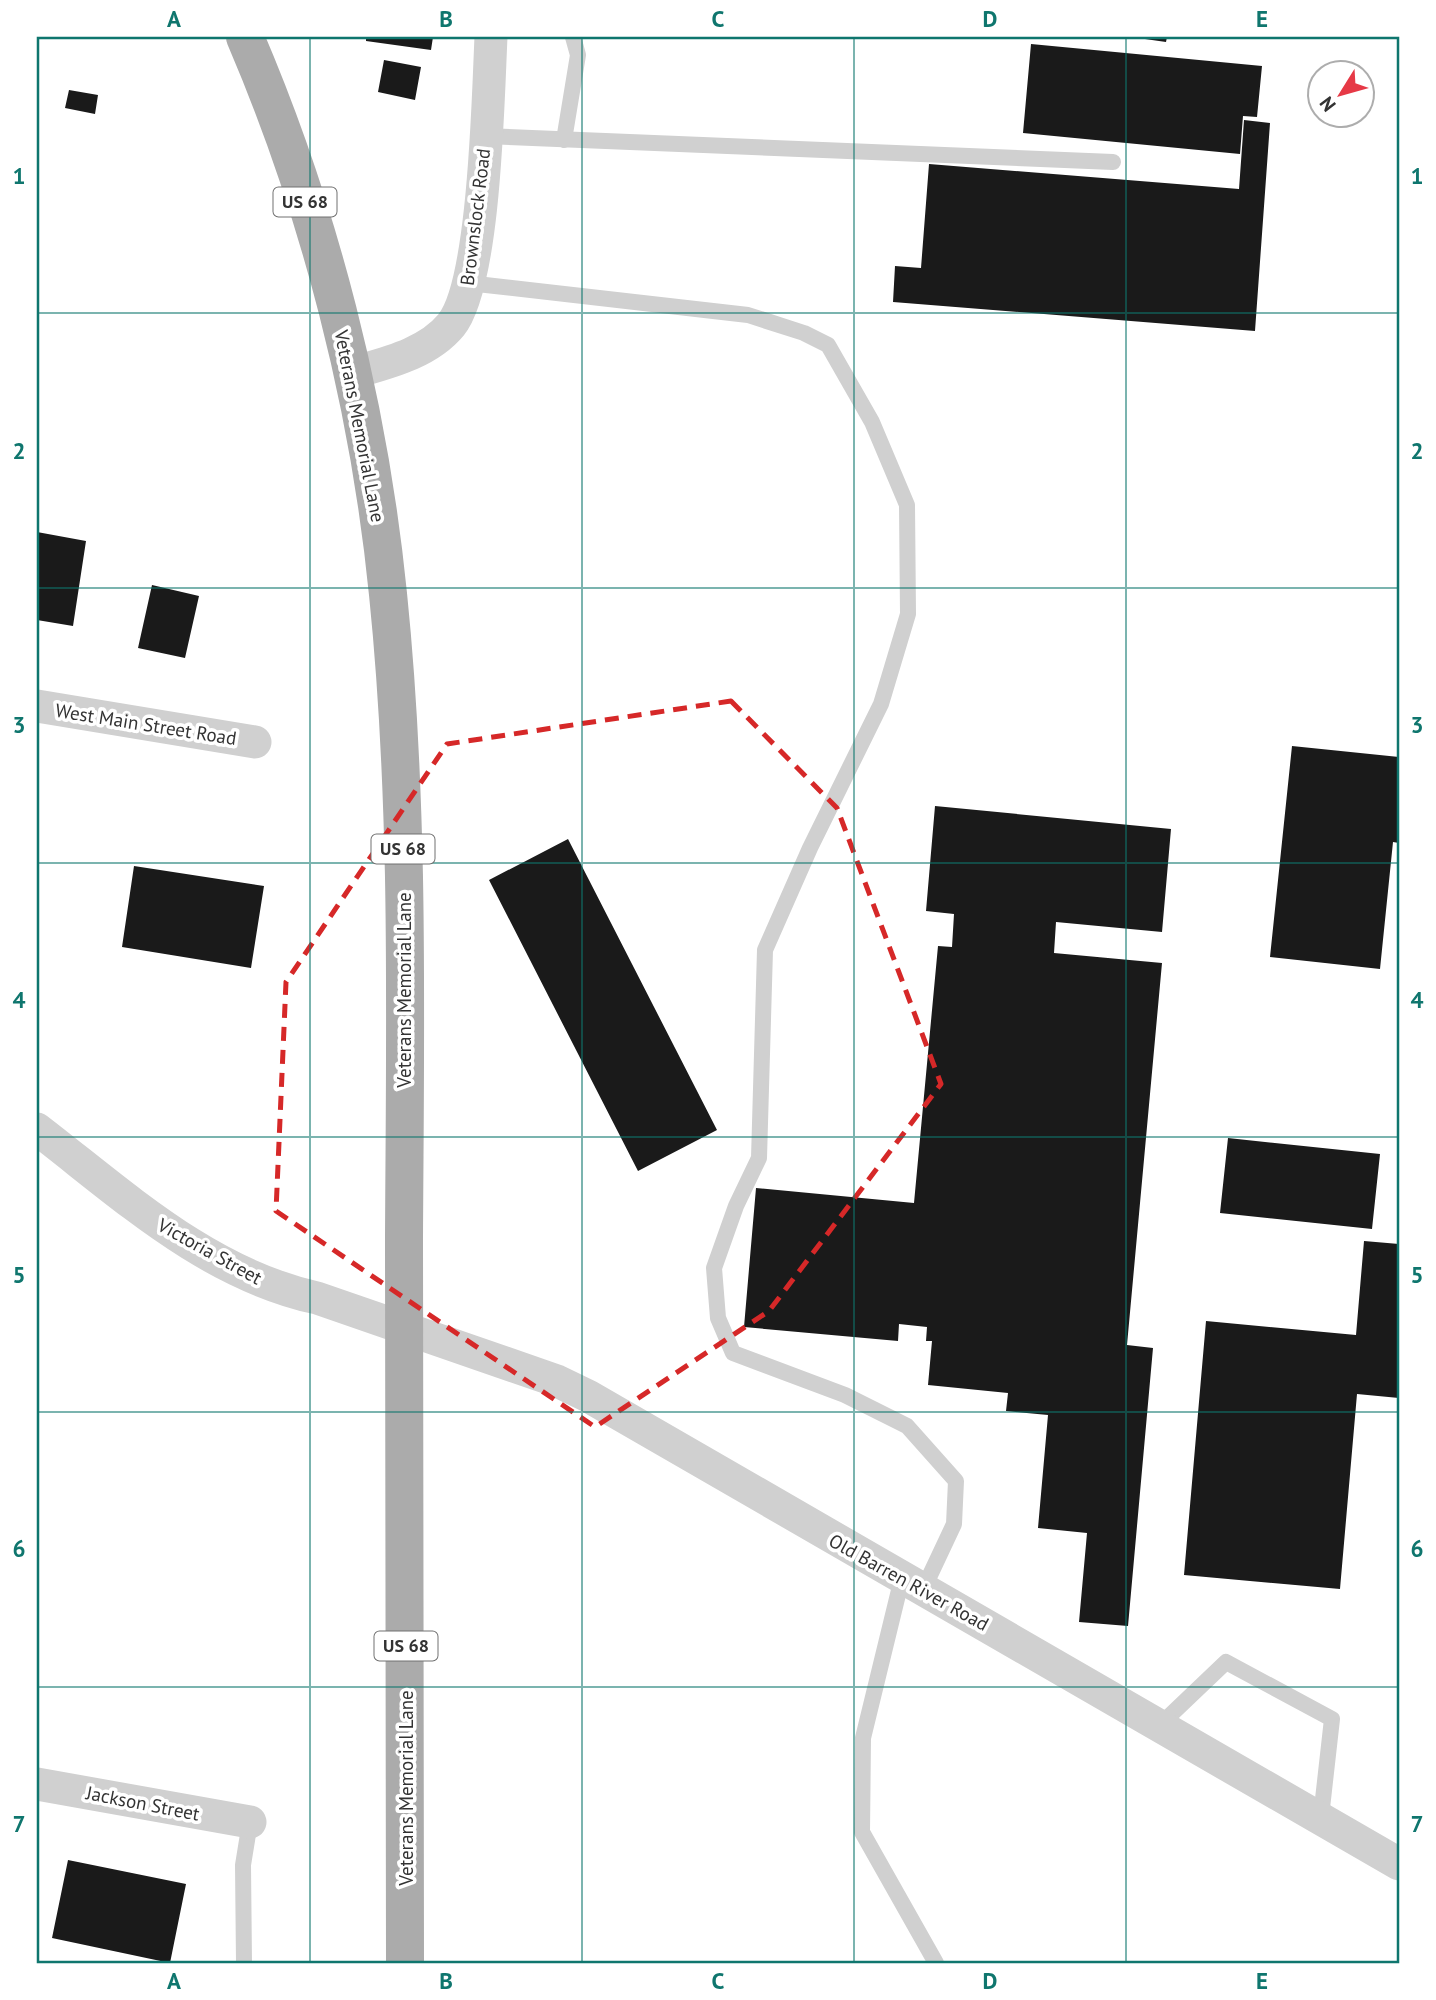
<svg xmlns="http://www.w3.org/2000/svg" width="1436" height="2000" viewBox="0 0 1436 2000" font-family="'PT Sans',sans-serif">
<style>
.building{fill:#1a1a1a}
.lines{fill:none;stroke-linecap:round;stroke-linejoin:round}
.lane{stroke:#d0d0d0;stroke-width:16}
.street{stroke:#d0d0d0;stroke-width:33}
.primary{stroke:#ababab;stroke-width:38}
.marked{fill:none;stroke:#d62828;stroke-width:5;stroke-dasharray:14 9;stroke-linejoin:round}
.grid{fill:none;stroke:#0f766e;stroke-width:2;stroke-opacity:0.55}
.labels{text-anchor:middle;stroke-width:7;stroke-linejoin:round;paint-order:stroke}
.shield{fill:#fff;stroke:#707070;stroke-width:2}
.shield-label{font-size:18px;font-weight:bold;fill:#333}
.street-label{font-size:19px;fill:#333;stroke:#fff}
.neatline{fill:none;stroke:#0f766e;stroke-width:2.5}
.grid-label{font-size:23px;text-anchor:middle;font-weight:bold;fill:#0f766e}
</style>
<rect width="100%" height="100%" fill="#fff"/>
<path class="building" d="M366,37H433L431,50L366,41Z
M1131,37H1167L1166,42Z
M1031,44L1262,66L1257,117L1243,116L1240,154L1023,133Z
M384,60L421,67L415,100L378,92Z
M69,90L98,95L95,114L65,108Z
M1244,120L1270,123L1255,331L893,302L895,266L921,268L929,164L1239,189Z
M37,532L86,541L73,626L37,620Z
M152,585L199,596L185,658L138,648Z
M1292,746L1399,757V843L1393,842L1380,969L1270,957Z
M935,806L1171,829L1162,932L1056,922L1054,953L1162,963L1127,1345L1153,1348L1128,1626L1079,1622L1087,1533L1038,1528L1048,1415L1006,1411L1008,1393L928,1385L932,1341H926L927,1327L899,1324L898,1341L744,1327L756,1188L914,1203L938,946L952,947L954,914L926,911Z
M568,839L717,1130L638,1171L489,880Z
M134,866L264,886L251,968L122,947Z
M1228,1138L1380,1154L1372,1229L1220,1213Z
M1364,1241L1399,1244V1398L1357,1394L1340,1589L1184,1575L1206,1321L1356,1335Z
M68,1860L186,1884L170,1963L52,1938Z"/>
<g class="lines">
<path class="lane" d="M485,136L1113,162
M564,140L578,55L573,37
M468,283L748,315L804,333L828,345L872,422L907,505L908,614L881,704L810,848L765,950L759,1158L736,1206L714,1268L718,1318L733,1353L845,1395L907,1426L956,1481L954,1524L923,1590
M902,1578L863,1738L862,1832L936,1963
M1161,1724L1226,1662L1332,1719L1321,1817
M244,1963L243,1865L250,1822"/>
<path class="street" d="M352,373C386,363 427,354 451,325C485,283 488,97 491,37
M37,706L255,742
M37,1129C123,1195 207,1274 317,1298L557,1381L588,1396L1399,1864
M37,1784L250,1822"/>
<path class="primary" d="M245,37C320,212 369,404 388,594C410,808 405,1024 404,1239C403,1480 406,1722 405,1963"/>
</g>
<path class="marked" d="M731,701L837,808L941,1084L769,1311L595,1427L276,1211L286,982L447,744Z"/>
<path class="grid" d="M310,37V1963M582,37V1963M854,37V1963M1126,37V1963M37,313H1399M37,588H1399M37,863H1399M37,1137H1399M37,1412H1399M37,1687H1399"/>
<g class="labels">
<g class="shield">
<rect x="273.5" y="187.5" width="63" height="29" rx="5"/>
<rect x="371.5" y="834.5" width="63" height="29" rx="5"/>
<rect x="374.5" y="1631.5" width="63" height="29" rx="5"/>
</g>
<g class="shield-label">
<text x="305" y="208">US 68</text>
<text x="403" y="855">US 68</text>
<text x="406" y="1652">US 68</text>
</g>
<g class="street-label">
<text transform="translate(475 217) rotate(-83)" y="7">Brownslock Road</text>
<text transform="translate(360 426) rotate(79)" y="7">Veterans Memorial Lane</text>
<text transform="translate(146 724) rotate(9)" y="7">West Main Street Road</text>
<text transform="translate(404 990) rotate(-90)" y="7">Veterans Memorial Lane</text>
<text transform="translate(210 1251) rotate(29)" y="7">Victoria Street</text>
<text transform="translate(909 1582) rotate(29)" y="7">Old Barren River Road</text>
<text transform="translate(406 1788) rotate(-90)" y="7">Veterans Memorial Lane</text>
<text transform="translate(143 1803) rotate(11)" y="7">Jackson Street</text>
</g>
</g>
<rect width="1436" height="2000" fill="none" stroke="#ffffff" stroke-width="77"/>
<g transform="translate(1341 94) rotate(233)"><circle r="33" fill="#ffffff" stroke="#adadad" stroke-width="2"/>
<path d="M0-5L12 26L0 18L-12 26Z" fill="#e63946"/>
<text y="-10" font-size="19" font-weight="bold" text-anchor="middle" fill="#333333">N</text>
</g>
<rect x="38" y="38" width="1360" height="1924" class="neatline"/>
<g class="grid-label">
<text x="174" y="27">A</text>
<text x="446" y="27">B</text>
<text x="718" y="27">C</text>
<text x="990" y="27">D</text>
<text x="1262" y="27">E</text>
<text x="19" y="184">1</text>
<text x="1417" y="184">1</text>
<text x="19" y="459">2</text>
<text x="1417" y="459">2</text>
<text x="19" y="733">3</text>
<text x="1417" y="733">3</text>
<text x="19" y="1008">4</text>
<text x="1417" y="1008">4</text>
<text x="19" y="1283">5</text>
<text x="1417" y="1283">5</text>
<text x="19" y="1557">6</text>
<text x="1417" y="1557">6</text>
<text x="19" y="1832">7</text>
<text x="1417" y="1832">7</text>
<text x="174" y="1989">A</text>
<text x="446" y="1989">B</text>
<text x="718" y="1989">C</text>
<text x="990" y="1989">D</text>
<text x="1262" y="1989">E</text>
</g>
</svg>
